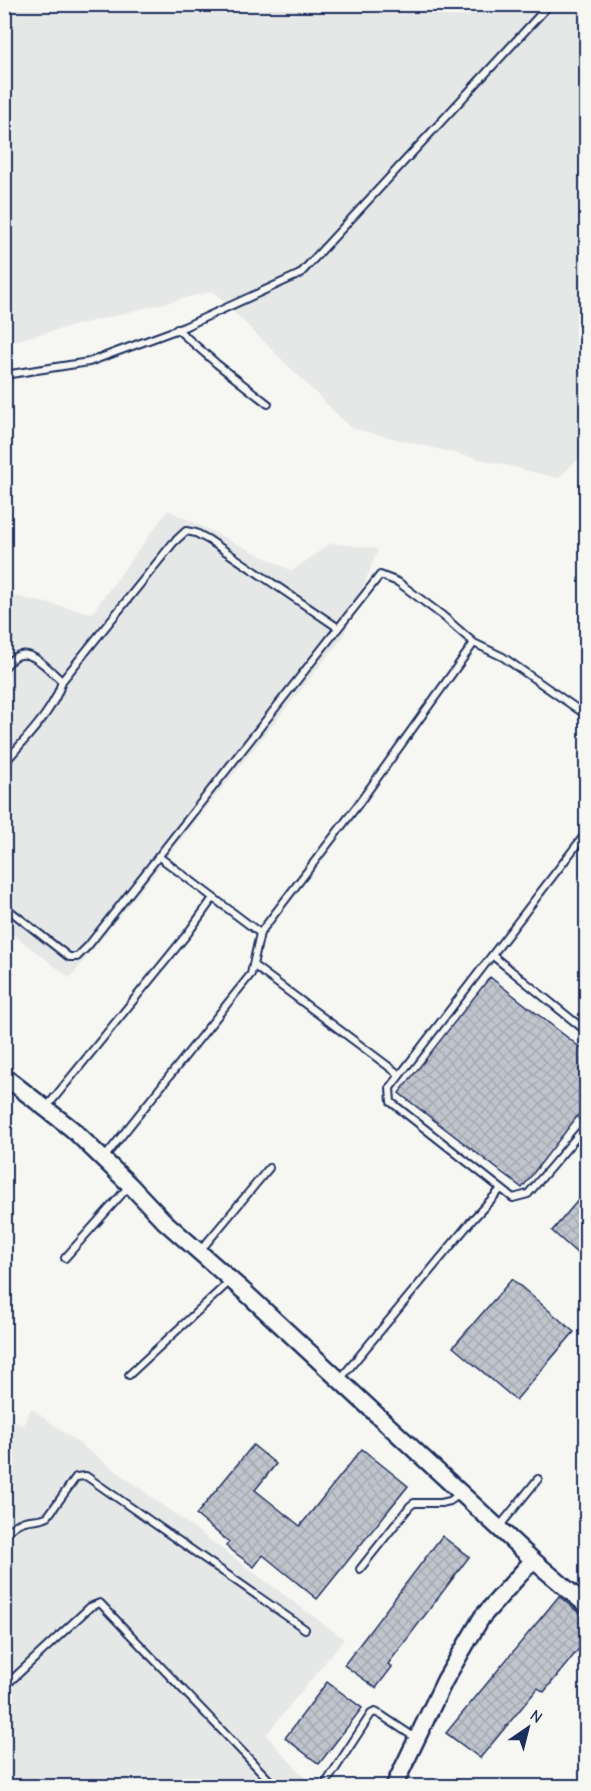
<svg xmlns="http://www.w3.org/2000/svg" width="591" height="1791" viewBox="0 0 591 1791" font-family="'Comic Neue',sans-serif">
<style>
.built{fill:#e6e7e7}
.building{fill:url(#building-cross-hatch);stroke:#1b2f5e;stroke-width:1.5}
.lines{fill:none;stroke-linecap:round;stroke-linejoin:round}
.service-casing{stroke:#1b2f5e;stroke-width:10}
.tertiary-casing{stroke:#1b2f5e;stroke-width:20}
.service{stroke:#f6f6f2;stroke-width:6}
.tertiary{stroke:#f6f6f2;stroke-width:15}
</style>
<defs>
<pattern id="building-cross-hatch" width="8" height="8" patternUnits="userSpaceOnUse" patternTransform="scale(1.5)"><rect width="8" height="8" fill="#c0c4cd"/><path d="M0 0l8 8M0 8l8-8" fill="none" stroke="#a4a9b2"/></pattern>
</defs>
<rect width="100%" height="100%" fill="#f6f6f2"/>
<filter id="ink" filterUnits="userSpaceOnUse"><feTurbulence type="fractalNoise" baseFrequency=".0167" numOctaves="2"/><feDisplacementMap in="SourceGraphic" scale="12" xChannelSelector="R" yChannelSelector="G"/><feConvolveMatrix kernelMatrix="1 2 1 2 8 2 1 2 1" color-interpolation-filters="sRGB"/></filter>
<g filter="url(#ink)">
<path class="built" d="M4,5H586V452L558,478L351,428L213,291L5,343Z
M168,510L292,571L331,543L378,549L343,637L70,978L5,928L4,607L14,596L92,613Z
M31,1408L344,1639L266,1735L312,1786H5L4,1413L23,1426Z"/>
<path class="building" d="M490,977L586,1052V1105L522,1188L399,1093Z
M586,1191V1261L552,1231Z
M512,1279L574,1332L516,1400L453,1347Z
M253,1445L276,1464L255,1490L300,1526L362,1449L408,1486L317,1599L263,1555L254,1567L226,1546L229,1542L196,1515Z
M442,1536L469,1557L388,1664L392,1667L376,1688L344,1665Z
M559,1596L586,1619V1640L544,1692L538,1688L480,1758L446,1733Z
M327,1682L362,1708L319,1764L285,1738Z"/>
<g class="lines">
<g class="service-casing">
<path id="service" d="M177,329L217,364L268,404
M4,375L89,362L184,327L300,274L550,4
M4,643L8,639
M4,668C7,665 11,659 15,657C31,647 50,671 62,681
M4,764C24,739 54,712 62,681L173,543L186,531L196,533L209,540L337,627
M586,833L390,1088L391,1102L513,1198L528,1194L586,1126
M158,856L260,933
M4,906L69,957H77L88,946L380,575L398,582L443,616L474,643L503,657L586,715
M493,956L586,1031
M253,965L400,1075
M46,1108L188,933L213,898
M104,1158L251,974L260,933L357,806L474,643
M200,1251L269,1168
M65,1258L130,1185
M129,1375L230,1281
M341,1378L473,1219L501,1189
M499,1527L538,1479
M4,1535C10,1530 14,1524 22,1522C31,1518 39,1521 48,1516L76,1477L86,1476L305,1629
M360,1569L410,1506L414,1503H441L450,1501L460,1494
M4,1687L90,1607L100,1603L275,1786
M324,1786L371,1714L375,1712L381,1715L417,1739"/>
</g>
<g class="tertiary-casing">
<path id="tertiary" d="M4,1076L72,1129L130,1185L164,1221L247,1294L533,1560L586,1605
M394,1786L445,1680L482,1617L533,1560"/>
</g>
<use href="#service" class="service"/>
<use href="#tertiary" class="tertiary"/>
</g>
</g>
<rect width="591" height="1791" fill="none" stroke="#f6f6f2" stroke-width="24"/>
<rect x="12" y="12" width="567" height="1767" fill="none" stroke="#1b2f5e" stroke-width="2" filter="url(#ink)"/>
<g transform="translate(528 1728) rotate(35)" stroke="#f6f6f2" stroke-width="4.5" paint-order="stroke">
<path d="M0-4.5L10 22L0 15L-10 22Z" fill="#1b2f5e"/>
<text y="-9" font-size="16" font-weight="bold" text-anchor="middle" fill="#1b2f5e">N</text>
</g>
</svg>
